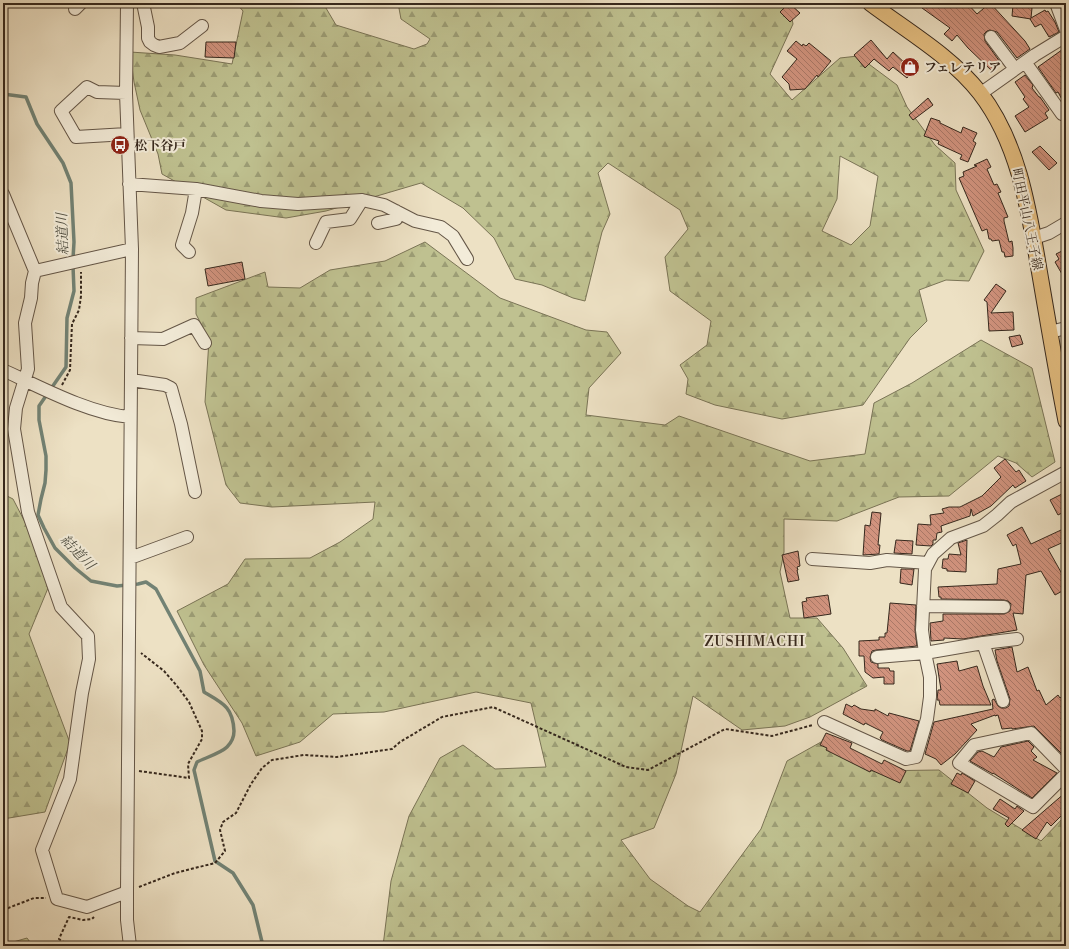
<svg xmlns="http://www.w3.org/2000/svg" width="1069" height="949" viewBox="0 0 1069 949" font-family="'Libre Bodoni','Noto Serif JP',serif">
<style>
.forest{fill:url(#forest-firs);stroke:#7a7456;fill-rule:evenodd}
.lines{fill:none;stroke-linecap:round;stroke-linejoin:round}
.stream{stroke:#728274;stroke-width:3.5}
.building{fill:url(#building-back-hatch);stroke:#36281d}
.minor-casing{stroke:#645647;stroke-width:14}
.major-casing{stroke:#36281d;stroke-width:17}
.path{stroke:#36281d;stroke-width:2;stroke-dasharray:3 2;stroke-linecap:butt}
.minor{stroke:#f3ecd9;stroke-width:12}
.major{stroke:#e6c082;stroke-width:15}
.labels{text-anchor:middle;stroke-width:4;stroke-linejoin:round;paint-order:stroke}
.poi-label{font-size:13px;font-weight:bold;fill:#36281d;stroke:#f3ecd9;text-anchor:start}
.street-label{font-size:13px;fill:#36281d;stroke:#f3ecd9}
.water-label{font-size:14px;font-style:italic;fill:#4f4e41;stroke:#f3ecd9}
.neighbourhood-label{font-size:14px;letter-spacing:1px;fill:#36281d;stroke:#f3ecd9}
</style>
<defs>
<pattern id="forest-firs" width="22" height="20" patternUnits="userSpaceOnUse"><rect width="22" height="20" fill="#bfc190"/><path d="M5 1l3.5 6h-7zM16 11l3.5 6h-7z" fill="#9c9d75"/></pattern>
<pattern id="building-back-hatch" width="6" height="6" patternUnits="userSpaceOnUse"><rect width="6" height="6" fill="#d1937e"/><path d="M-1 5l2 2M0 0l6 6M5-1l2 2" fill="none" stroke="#aa7867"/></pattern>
</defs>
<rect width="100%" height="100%" fill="#ede1c4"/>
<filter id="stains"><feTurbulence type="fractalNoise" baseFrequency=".005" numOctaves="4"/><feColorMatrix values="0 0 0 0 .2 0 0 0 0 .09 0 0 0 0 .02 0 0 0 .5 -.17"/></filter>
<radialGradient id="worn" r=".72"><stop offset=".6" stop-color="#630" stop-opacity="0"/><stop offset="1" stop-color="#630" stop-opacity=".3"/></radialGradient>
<path class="forest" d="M236,3H323L336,25L414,49L427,44L430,39L401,19L398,3H789L793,24L770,74L792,100L840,58L858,56L897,85L907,107L935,145L955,163L956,190L984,251L969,281L946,280L919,290L927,321L910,338L863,405L782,419L715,405L686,394L688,379L680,365L707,345L711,321L670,291L665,257L688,229L680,210L608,163L598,173L610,214L602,232L585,301L573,298L542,285L515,279L494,238L463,208L421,183L326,211L286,218L226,210L162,174L158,154L140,110L134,82L130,52L175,55L232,64L243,11ZM840,156L878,176L870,226L851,245L822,231L837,199Z
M425,242L500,298L586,330L607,332L621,353L589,388L586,415L665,425L679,416L810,461L865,454L874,403L912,383L981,340L1032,368L1055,462L1032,477L1016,463L998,456L949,496L899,497L837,521L784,519V552L780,572L790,618H817L843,648L867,686L810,717L785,726L742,730L693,696L676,774L654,828L621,840L650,879L688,906L700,912L761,829L787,761L821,742L868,771L939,770L987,808L1041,841L1066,815V946H383L391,881L409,816L440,758L463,745L495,769L546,767L531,703L476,692L384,712L333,714L300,742L256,756L242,723L204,665L177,611L228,584L245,559L310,558L340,542L373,519L375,502L272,507L240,503L226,485L205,402L209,340L196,314V298L265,272L268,287L300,288L330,270L385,261Z
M3,494L13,499L53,576L29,634L70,743L45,812L3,819Z
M27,938L33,946H3V945Z"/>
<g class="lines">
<path class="stream" d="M3,94L26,97L37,124L63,163L71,183L74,242L73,259
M73,266L74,291L67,318L66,367L39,406V420L46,456V470L45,483L41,499L38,515L44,528L55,548L75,568L91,581L117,586L138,584L146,582L156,589L200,671L204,692C223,703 233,707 234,731C234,737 232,742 227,747C221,753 205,758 197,762L194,770L215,861L233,873L253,905L263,946"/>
</g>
<path class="building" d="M789,3L800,13L790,22L780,12Z
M929,3H967L977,14L990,3L1025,41L1030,49L1017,58L997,32L990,30L987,31L984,34L985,41L1000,62L992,71L968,48L957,35L952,41L944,34L950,28L922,8Z
M1013,5L1026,6L1032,8L1031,18L1045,10L1046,12L1048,11L1055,22L1059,32L1049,37L1041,24L1035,27L1030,19H1031L1012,16Z
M871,40L887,59L893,52L907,65L909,61L916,66L907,78L893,67L889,71L874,59L865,68L854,55Z
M796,41L802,46L803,44L806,46L809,43L831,61L818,77L817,75L805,89L790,90L789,84L782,77L797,59L787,51Z
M206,42H236L234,58L205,57Z
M1066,47V107L1058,92L1056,93L1038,67Z
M1025,75L1033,85L1032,88L1039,97H1040L1049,110L1045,113L1048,118L1025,132L1015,116L1029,107L1023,99L1025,97L1015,82Z
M928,98L933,105L913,120L909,115Z
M931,118L940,121V123L961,133L963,127L977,133L973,141L976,143L968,162L960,159L962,155L938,144L939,141L924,136Z
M1040,146L1057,163L1049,170L1032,152Z
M987,159L991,167L987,169L994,185L997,184L1001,192L998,193L1008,217L1004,218V221L1009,242L1012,241L1013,248V256L1005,257L1004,252H1002L999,240L992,241L991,239H989L987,229L982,231L959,178L964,176L963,172L977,166L974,165Z
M1066,249V281L1055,262L1059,259L1056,254Z
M242,262L245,279L208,286L205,269Z
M996,284L1006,291L991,313L1013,312L1014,330L989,331L987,302L984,300Z
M1020,335L1023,344L1012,347L1009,337Z
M1005,459L1016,472L1019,470L1026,481L1015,488L1013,485L991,506L973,516L971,509L970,516L941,526L942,532L937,533L936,540H933V544L931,546L916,545L918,524L931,525L930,515L944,513L942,509L949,507H960L982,496L1001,477L994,468Z
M1066,492V511L1058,515L1050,500Z
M872,512L881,513L878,545H880L879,554L863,555L865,525L870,526Z
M1022,527L1031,544L1061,530L1066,541L1048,549L1066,581V589L1055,595L1041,571L1026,575L1023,614L1013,613L1017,630L963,639L944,638V640L931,641L930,623L943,621V614H1004L1010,611L1011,604L1008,601L1004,600L941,599V597H939L938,587L997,584L998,569L1021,564L1016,544L1013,546L1007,535Z
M896,540L913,541L912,554L894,553Z
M967,540L966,572L947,571V569L942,568L943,559H948L949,554L961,555L958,543Z
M798,551L800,566L797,567L798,570H797L799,580L788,582L782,555Z
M901,569H914L912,585L900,583Z
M828,595L831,614L804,618L802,602L807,601L806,598Z
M890,603L916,605L915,630L917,646L876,650L872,651L870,657L871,662L878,664V668H889L890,671H894V684H884V677L873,678L865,672L864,656H859V641L879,640V637H885V633H887Z
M1012,647L1017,672L1028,667L1037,691L1039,690L1046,705L1058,695L1060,698L1066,693V758L1034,726L1012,729V728L1002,729L998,715L995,716V715L971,724L977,730L955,754L941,765L936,759L925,754L934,722L993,709L992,700L994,699L998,706L1001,708H1006L1009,706L1010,699L997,661L995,650Z
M957,661L959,671L977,666L983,686L991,705H940L939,700H937L938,690H941L937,664Z
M846,704L852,707L854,705L861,709L875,711V709L888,716L889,713L919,721L910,751H907L882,740L880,738L883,732L865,723L864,725L843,714Z
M826,733L852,743L850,748L882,764L884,760L906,771L900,783L871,770L870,772L826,750L827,748L820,745Z
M1028,741L1034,747L1031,751L1037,757L1033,760L1057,773L1032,798L993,773V774L970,761L978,752L982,751L994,757L1001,747Z
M957,773L961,775L962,773L975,781L968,793L951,784Z
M1066,792V811L1051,826L1047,822L1036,839L1022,830Z
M1000,799L1015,809L1017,806L1024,811L1008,827L1005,824L1009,818L993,809Z"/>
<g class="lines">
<g class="minor-casing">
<path id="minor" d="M127,3L126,93L132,249L127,892V920L130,946
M143,3L148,27V38L150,42L154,45L159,47L180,43L202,26
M1056,3L1066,30
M75,9L81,3
M991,37L1015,69
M1025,62L1062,114
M126,93L97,92L87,87L61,111L76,137L127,134
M980,94L1035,55L1066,36
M129,184L196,189L261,201L298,204L362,200L384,205L415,221L441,227L453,236L467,259
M3,194L35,271L132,249
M378,223L396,219V211
M1034,238L1049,233L1066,223
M316,243L326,222L350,219L362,200
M189,252L182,245L192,213L196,189
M35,271L32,283L31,298L25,323L28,369L16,408L14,429L28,512L61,607L88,636L89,659L82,693L70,779L42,850L57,899L87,907L127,892
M1050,332L1066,328
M131,338L163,339L194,325L205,343
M3,370C40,387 90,414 130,417
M131,380L165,385L171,388L181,424L195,492
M130,558L187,537
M812,559L870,563L887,560L928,563
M923,606L1004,607
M983,643L1017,639
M877,657L925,653L983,643L1003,701
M824,722L906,759L916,757L927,719L930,697V677L925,653L922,630L925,569L933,554L951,538L983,526L997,515L1011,502L1066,472
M1066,769L1031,733L974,745L959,763L1033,807L1066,774"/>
</g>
<g class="major-casing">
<path id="major" d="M870,3C907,31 951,56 980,93C1021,146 1030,218 1041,281C1049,328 1057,375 1066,421"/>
</g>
<path class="path" d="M62,385L70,370L72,324L79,310L81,296V272
M139,771L189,778L188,764L202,739V731L189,702L177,686L164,671L141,653
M139,887L175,873L215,863L225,851L220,830L223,822L236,813L251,784L262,768L272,760L304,755L337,757L392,749L400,742L442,717L493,707L626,767L648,770L725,729L772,736L813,725
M3,910L34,898H46
M69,946L59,939L69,917L83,920L92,919L94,917"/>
<use href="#minor" class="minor"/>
<use href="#major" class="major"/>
</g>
<defs>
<g id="shop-disc" transform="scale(1)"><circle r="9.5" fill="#8f2418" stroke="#f3ecd9"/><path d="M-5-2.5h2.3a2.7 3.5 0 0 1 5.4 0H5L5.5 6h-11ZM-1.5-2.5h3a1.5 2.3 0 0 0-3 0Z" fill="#fff"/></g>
<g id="bus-disc" transform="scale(1)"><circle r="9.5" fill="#8f2418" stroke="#f3ecd9"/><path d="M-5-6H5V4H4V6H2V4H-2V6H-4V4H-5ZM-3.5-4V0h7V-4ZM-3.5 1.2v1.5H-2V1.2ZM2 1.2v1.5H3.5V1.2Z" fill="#fff"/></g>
</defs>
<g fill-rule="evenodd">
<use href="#shop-disc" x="910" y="67"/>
<use href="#bus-disc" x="120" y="145"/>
</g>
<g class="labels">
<g class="poi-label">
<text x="924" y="72">フェレテリア</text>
<text x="134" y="150">松下谷戸</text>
</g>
<g class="street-label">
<text transform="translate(1028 219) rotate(78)" y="5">町田平山八王子線</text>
</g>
<g class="water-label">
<text transform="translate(62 234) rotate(-92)" y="5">結道川</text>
<text transform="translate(78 552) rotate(46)" y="5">結道川</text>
</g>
<g class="neighbourhood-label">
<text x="755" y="646">ZUSHIMACHI</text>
</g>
</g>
<rect width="1069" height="949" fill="none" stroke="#ede1c4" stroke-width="16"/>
<rect x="4" y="4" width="1061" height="941" fill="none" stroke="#36281d" stroke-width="2"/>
<rect x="8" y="8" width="1053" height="933" fill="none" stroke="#36281d"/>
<rect width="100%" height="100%" filter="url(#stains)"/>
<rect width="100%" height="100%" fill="url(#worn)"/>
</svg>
